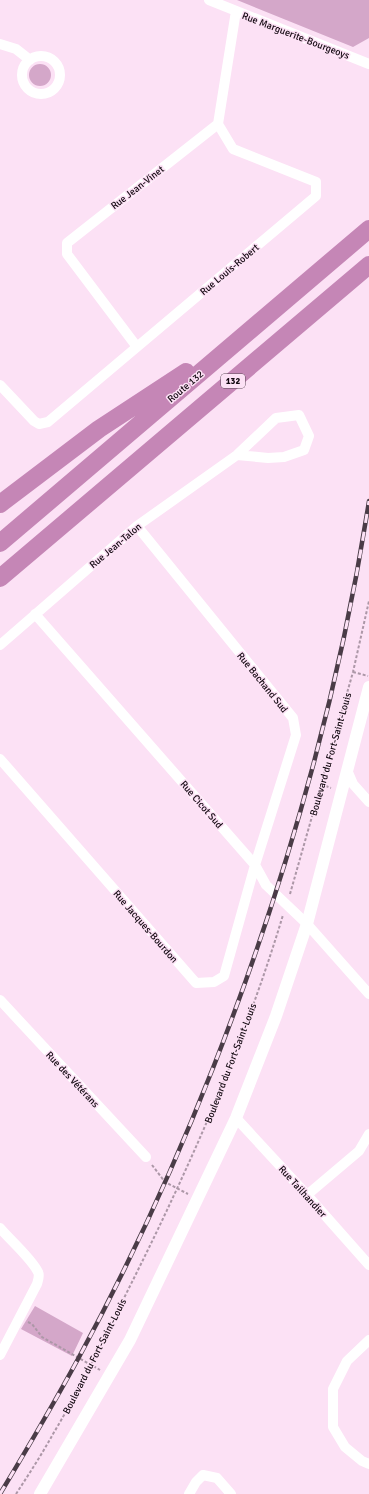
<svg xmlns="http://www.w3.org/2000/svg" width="369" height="1494" viewBox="0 0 369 1494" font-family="Signika,sans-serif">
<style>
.green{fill:#d4a7c9}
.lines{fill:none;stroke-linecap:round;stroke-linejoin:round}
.path{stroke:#ac97a7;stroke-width:2;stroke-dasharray:3 2;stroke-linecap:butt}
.minor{stroke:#fff;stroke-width:10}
.tertiary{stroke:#fff;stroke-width:12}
.motorway{stroke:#c586b6;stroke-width:18}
.rail-casing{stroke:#4a3c47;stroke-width:4.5}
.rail{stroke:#fce1f5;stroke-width:3;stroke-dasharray:9;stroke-linecap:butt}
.labels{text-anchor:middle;stroke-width:3;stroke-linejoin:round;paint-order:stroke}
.shield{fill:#fce1f5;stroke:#584955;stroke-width:1}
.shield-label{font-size:9px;font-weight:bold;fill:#120810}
.street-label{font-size:10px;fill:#120810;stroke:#fce1f5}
</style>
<rect width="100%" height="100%" fill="#fce1f5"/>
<path class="green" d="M237,0H369V38L353,47Z
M29 75a11 11 0 1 1 22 0a11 11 0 1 1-22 0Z
M35,1306L83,1333L72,1356L21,1329Z"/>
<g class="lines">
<path class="path" d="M353,672L368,676
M321,784L331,788
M290,894L353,672L369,601
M152,1165L165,1182L188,1194
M28,1322L32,1324L42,1337L100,1370
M16,1494C29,1474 42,1454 53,1434C83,1384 107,1332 133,1280C192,1162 245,1041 283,915"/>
<path class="minor" d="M209,0L369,64
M0,44L16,49L30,60
M22 75a19 19 0 1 1 38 0a19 19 0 1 1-38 0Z
M137,347L67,254V243L218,124L236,11
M0,385L34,421L39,424L48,422L316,196V182L233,149L218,124
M35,614L255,865L266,885L307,924L369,994
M0,645L137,526L237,455L276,418L299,415L309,436L304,450L284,457L268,458L237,455
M0,759L196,983L214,982L224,976L255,865L296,735L293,718L137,526
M347,770L353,784L369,802
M0,1000L146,1157
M236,1118L307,1195L369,1265
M307,1195L359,1151L369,1134
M0,1228C10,1240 31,1258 38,1272C40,1276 38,1280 37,1284L0,1355
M369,1340L347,1361L333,1389V1427L345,1447L362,1461L369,1464
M189,1494L196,1482L203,1475L217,1478L231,1494"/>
<path class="tertiary" d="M40,1494L130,1340L236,1118L276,1016L307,924L369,687"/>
<path class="motorway" d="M0,504L99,429L186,372
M0,543L369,229
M0,578L369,265"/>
<g class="rail-casing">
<path id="rail" d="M0,1494C27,1449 53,1405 78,1359C129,1265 174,1167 213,1068C285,885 339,695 369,501"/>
</g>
<use href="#rail" class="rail"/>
</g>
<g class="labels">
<rect class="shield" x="221" y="374" width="24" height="14" rx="3"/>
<g class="shield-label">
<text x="233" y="384">132</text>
</g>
<g class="street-label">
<text transform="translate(296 35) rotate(21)" y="4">Rue Marguerite-Bourgeoys</text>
<text transform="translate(137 187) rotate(-38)" y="4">Rue Jean-Vinet</text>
<text transform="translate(229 269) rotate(-40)" y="4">Rue Louis-Robert</text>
<text transform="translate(185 386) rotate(-40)" y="4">Route 132</text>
<text transform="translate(115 545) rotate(-40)" y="4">Rue Jean-Talon</text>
<text transform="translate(263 682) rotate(51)" y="4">Rue Bachand Sud</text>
<text transform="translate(330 754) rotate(-74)" y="4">Boulevard du Fort-Saint-Louis</text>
<text transform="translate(202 804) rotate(49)" y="4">Rue Cicot Sud</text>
<text transform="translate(146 926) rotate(49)" y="4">Rue Jacques-Bourdon</text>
<text transform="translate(230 1063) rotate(-69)" y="4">Boulevard du Fort-Saint-Louis</text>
<text transform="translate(73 1079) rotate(47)" y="4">Rue des Vétérans</text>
<text transform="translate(303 1191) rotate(48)" y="4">Rue Tailhandier</text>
<text transform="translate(94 1356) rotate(-63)" y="4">Boulevard du Fort-Saint-Louis</text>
</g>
</g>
</svg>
